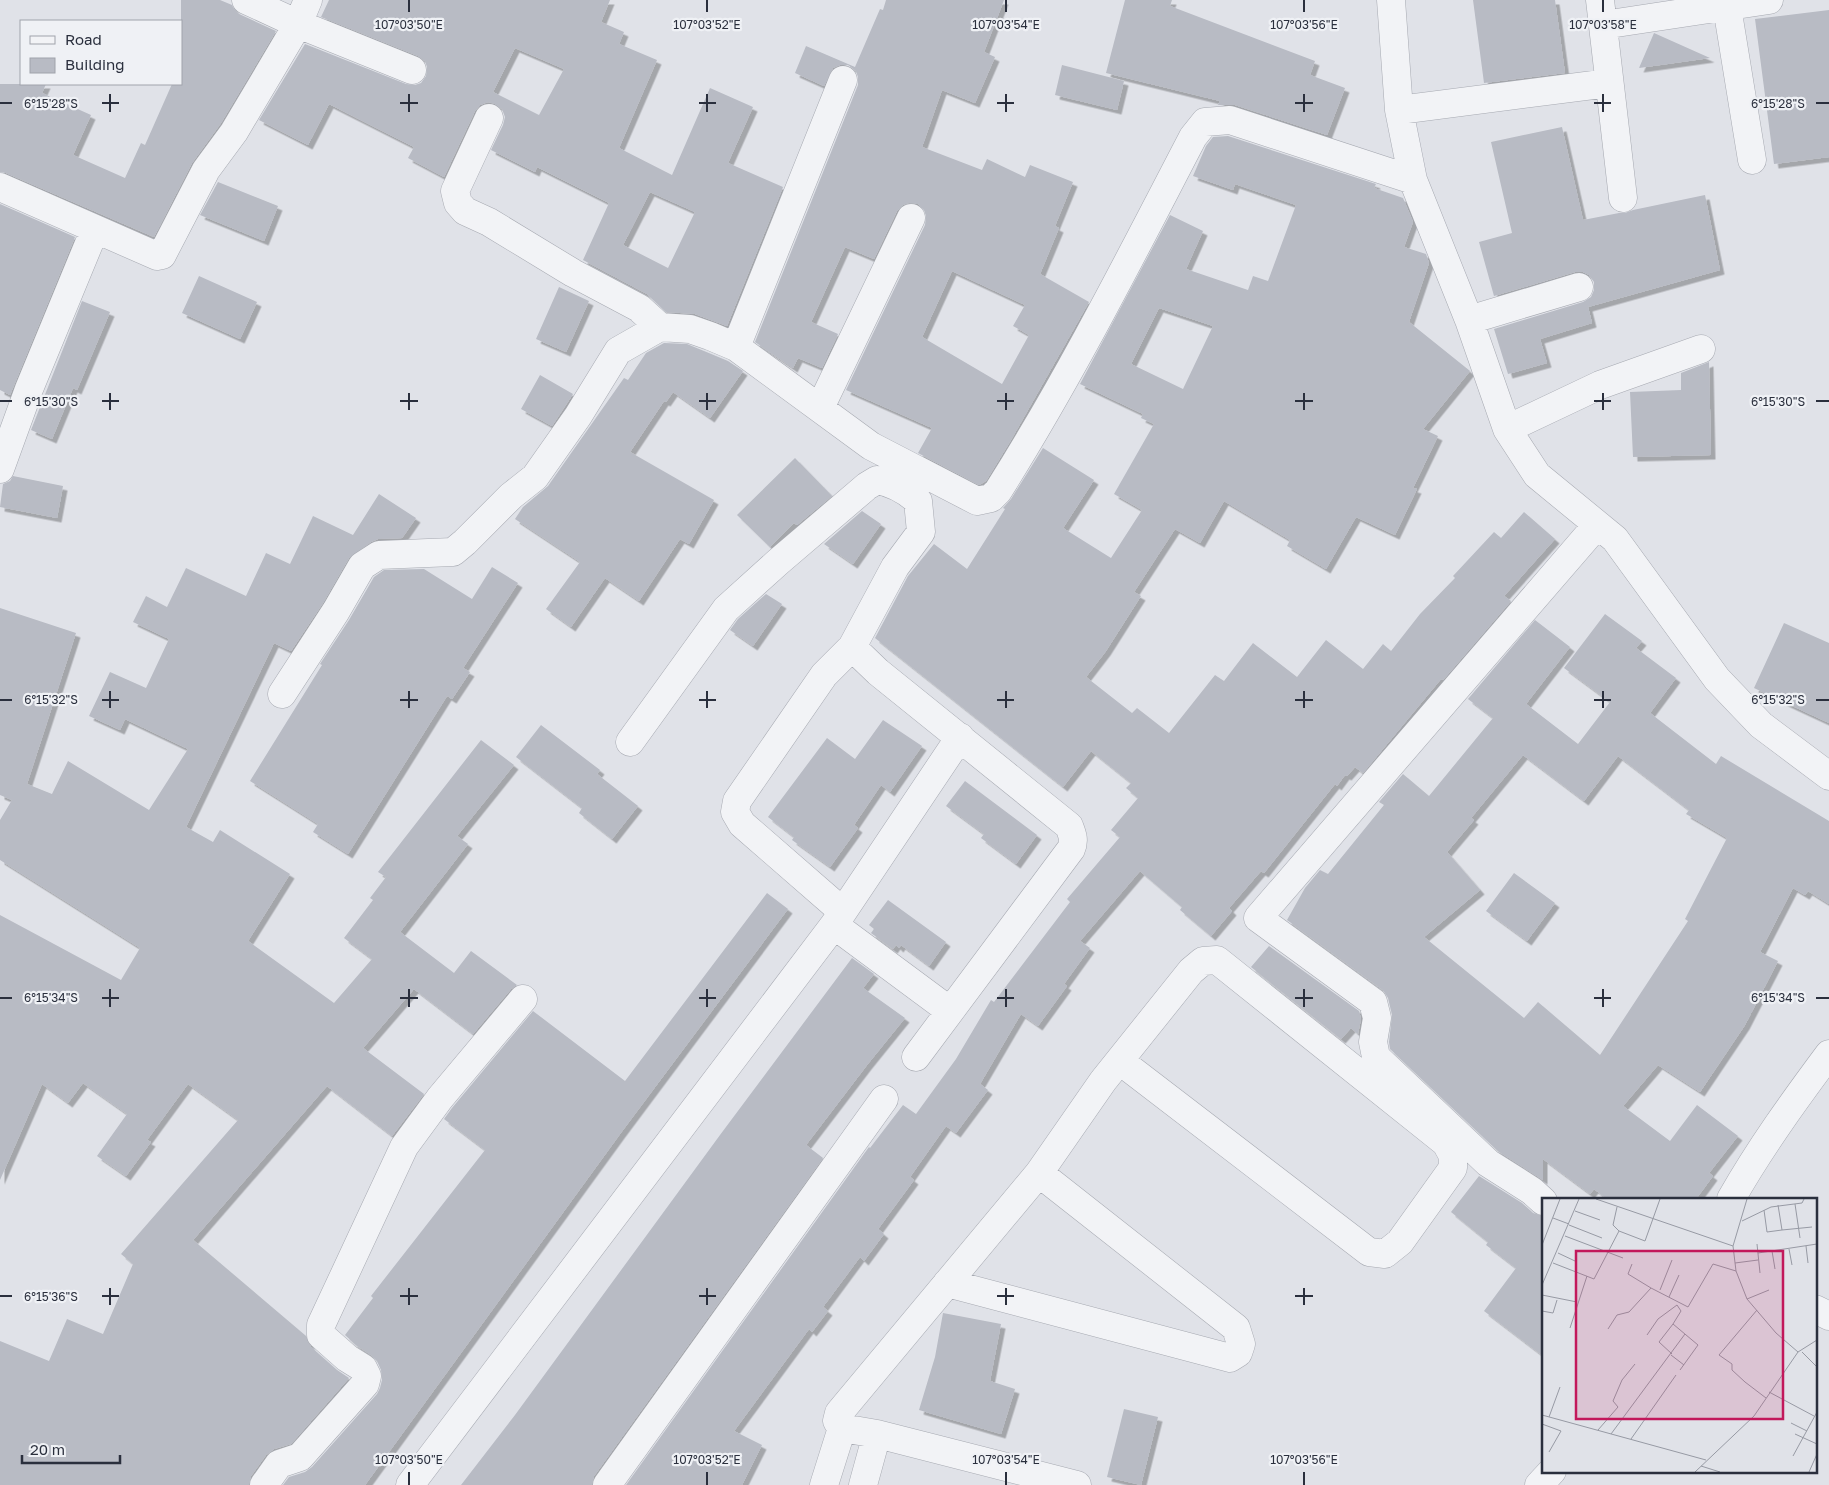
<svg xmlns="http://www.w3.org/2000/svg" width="1829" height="1485" viewBox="0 0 1829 1485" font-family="'Golos Text',sans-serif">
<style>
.building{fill:#b8bbc4;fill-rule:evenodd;filter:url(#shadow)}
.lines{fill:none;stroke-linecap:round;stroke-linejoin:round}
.minor-casing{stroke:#a6a9b1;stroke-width:29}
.minor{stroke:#f2f3f6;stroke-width:28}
.ticks{fill:none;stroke:#2a2f3d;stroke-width:2}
.inset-road{fill:none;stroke:#979aa4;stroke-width:1}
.view{fill:#c2185b;fill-opacity:0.15;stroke:#c2185b;stroke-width:2.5}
.inset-edge{fill:none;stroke:#2a2f3d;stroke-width:2.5}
.ticks-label{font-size:12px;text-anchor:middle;fill:#2a2f3d;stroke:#eff1f5;stroke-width:4.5;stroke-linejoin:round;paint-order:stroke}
</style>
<defs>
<filter id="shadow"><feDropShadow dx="4.5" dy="4.5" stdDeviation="0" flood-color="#0004"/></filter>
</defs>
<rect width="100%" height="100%" fill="#e0e2e8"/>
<path class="building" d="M181,0H220L232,5L234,9L239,14L276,31L221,123L192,163L154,237L6,173L0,172V84H46L42,93L91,115L73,155L125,178L141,143L145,145L172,84H181Z
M329,0H610L601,22L624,32L619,44L657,60L619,148L672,175L710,88L753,107L728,163L783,187L727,326L695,314L666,312L647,294L583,260L609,203L537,167L535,172L491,150L503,125L505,117L502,109L495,104L488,102L480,105L475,111L444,177L408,158L414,147L329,104L308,145L259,120L305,44L406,84L415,85L421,83L426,76L427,67L425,61L418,56L321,17ZM515,48L564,69L539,115L493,92ZM650,192L695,212L668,268L623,245Z
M886,0H1004L984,52L995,57L975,103L942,90L922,147L982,170L987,159L1025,177L1030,165L1073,182L1055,226L1059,228L1040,274L1089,302L1011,440L986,481L979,485L918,453L932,428L846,390L925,225L926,216L924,210L918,204L909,203L903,205L897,211L874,259L845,247L811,322L838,334L822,368L798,358L793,368L755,342L858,85V77L856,71L848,65H840L833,68L824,86L795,73L806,46L855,67L880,9L883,10ZM952,271L1025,305L1013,326L1029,335L1002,384L922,337Z
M1125,0H1172L1170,6L1315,61L1310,75L1345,88L1327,135L1235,105H1218L1220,101L1106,73Z
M1473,0H1555L1565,73L1484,83Z
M1829,10V157L1774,164L1755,19Z
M1654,33L1710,58L1639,68Z
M1062,65L1124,81L1117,110L1055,95Z
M1562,127L1583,220L1619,213H1625L1633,210L1705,195L1720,270L1588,307L1592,323L1540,339L1547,363L1508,374L1494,329L1583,302L1591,297L1594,290V282L1589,275L1583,272H1575L1494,296L1479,242L1512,233L1491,142Z
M1228,136L1376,184L1374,188L1403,198L1413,222L1404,247L1426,254L1429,263L1409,322L1470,371L1423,429L1438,436L1413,488L1417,489L1395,535L1356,517L1326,569L1287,546L1290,540L1224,501L1200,543L1175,529L1134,592L1141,596L1106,651L1086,677L1132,713L1137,708L1169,733L1215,675L1224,681L1253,643L1297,677L1326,640L1363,669L1383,644L1391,651L1420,614L1455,578L1453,576L1494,532L1501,538L1524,512L1555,539L1504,596L1511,601L1443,680L1441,679L1363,773L1355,767L1347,776L1345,775L1337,786L1335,784L1264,873L1261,871L1229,908L1232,911L1211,936L1180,910L1182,907L1140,871L1080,941L1090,948L1064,984L1067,986L1038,1026L1021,1014L980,1084L988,1090L956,1133L946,1126L910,1177L914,1180L878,1229L884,1234L864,1261L860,1257L823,1307L828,1311L812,1332L809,1329L734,1431L762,1445L742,1485H626L869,1147L870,1148L903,1105L916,1114L956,1059L991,1000L994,1002L1070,902L1067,899L1120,837L1111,830L1138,798L1126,788L1131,783L1091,751L1063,787L875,638L908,576L934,544L967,569L1005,509L1003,508L1011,499L1043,448L1094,480L1063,528L1111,558L1142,510L1114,494L1154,424L1141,418L1143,414L1080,384L1170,215L1203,231L1186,269L1248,290L1253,276L1268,281L1296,205L1235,184L1233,190L1193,176L1206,146L1213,137ZM1159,308L1213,326L1183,389L1131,364Z
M218,182L278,206L264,241L200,215Z
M0,204L75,237L10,395L0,390Z
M199,276L257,302L240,339L182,313Z
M559,287L589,301L566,352L536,339Z
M82,301L110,312L77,390L73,388L52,439L31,430Z
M664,343L687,344L704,351L728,361L743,371L710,418L673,392L666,402L664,401L630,452L714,500L689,544L680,539L639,601L605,578L571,627L546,609L580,562L515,519L523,507L548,486L624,378L628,380L646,353Z
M1709,362L1711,455L1633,457L1630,392L1681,390V373Z
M540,375L573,394L552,426L521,409Z
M795,458L832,496L797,525L794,523L770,547L737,515Z
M13,476L63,486L57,518L0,507L3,484L10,481Z
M379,494L416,518L402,538L378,539L371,542L349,558L323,603L291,651L274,643L186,827L213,842L220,830L290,874L248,941L334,1003L372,959L344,938L373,900L370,898L386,877L378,872L481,740L514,765L457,836L468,844L400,932L454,973L471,951L517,985L511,989L473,1034L414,989L363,1048L424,1094L392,1136L327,1086L193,1240L306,1336L311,1347L337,1370L349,1378L291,1444L274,1449L266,1455L251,1476L249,1485H0V1341L49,1361L67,1319L103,1334L133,1264L121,1254L238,1120L188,1084L147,1140L151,1142L126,1176L97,1156L127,1114L83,1083L68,1103L42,1084L0,1180V915L121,980L140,948L0,860V820L12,800L0,795V608L76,633L27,784L52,794L68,761L149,810L188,749L125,719L120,730L89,716L110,672L146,688L169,639L133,622L146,596L167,607L186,568L246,596L266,553L290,564L313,516L353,535Z
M862,511L881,524L853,564L824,544Z
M492,567L518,583L463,668L470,672L452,699L447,696L348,854L313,832L318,824L250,781L322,665L320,664L349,620L374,577L384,570L424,569L472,599Z
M766,594L782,604L753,646L730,630L738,619Z
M1605,614L1642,641L1636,648L1676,678L1650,713L1716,764L1721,756L1829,821V904L1808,891L1805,895L1793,888L1760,952L1778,961L1745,1025L1700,1092L1658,1065L1623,1106L1670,1141L1697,1105L1738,1136L1709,1173L1713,1176L1696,1199H1607L1594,1189L1590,1194L1543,1159V1180L1498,1151L1390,1049L1389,1042L1392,1015L1388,998L1383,990L1287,920L1305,888L1320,870L1328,874L1384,805L1379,802L1403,774L1429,796L1493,718L1468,699L1535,620L1570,647L1526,704L1578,744L1610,702L1564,668ZM1523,755L1584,801L1618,756L1689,810L1686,814L1727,838L1685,919L1688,921L1600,1055L1538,1002L1524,1018L1424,937L1480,890L1447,852L1474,820L1471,818Z
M1784,623L1829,643V723L1754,688Z
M883,720L922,746L890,792L881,785L854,825L858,828L830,867L792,840L794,837L768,817L827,738L855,759Z
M541,725L600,770L597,774L638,806L612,839L579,813L582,808L516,757Z
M965,781L1037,835L1016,864L981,838L984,834L946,806Z
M1514,873L1555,903L1527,941L1486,911Z
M767,893L788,909L620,1134L365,1485H283L289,1477L305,1472L312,1467L377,1394L380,1388L382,1380L381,1370L377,1361L371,1355L356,1345L345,1335L373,1298L371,1296L485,1150L444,1119L452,1108L533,1011L625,1081Z
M888,900L946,942L929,966L901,945L899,948L896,945L893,949L871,933L874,929L869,925Z
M1269,946L1359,1011L1361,1019L1358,1034L1351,1028L1341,1039L1251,967Z
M852,958L874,974L863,988L905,1018L867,1065L806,1145L823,1158L594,1476L592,1485H461L515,1415L720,1135Z
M1479,1176L1522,1203L1533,1213L1543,1216V1356L1484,1311L1516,1268L1486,1245L1488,1242L1451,1212Z
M943,1313L1001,1324L990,1381L1015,1389L1001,1434L919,1410L935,1357Z
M1124,1409L1158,1417L1141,1485L1107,1477Z"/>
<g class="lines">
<g class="minor-casing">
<path id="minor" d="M246,0L298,24L412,70
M1391,0L1399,110L1413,180L1469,320L1507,429L1537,475L1615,539L1717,679L1761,725L1829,776
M1600,0L1623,198
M1727,7L1752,160
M1603,25L1769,0
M1399,110L1609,83
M489,118L455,191L458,203L465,211L489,222L573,273L639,308L660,327
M0,187L157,256L162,255L206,170L234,132L298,24L308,0
M1469,320L1579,287
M736,347L843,80
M820,408L911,218
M1507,429L1600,385L1701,349
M0,469L29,389L95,229
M282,694L336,611L362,566L379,555L453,552L465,542L511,496L535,477L578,416L618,351L660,327L690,329L710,336L736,347L871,446L977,501L991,498L998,491C1070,377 1131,256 1193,137L1205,122L1230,120L1413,180
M630,742L726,609L778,562L867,486L877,480C893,483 906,490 918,501L921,532L895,567L852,647
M842,911L742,824L735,812L737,801L824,675L852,647L878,672L1069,826C1072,834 1075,840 1071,849L916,1057
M834,925L950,1011
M1731,1199C1760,1148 1794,1101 1829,1054
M1543,1201L1532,1191L1488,1163L1376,1057L1373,1042L1377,1018L1373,1002L1258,918L1597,525
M947,1283L1230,1358L1238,1353L1241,1344L1236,1328L1039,1173
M1815,1309L1829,1316
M264,1485L279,1464L300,1457L365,1384L367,1376L363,1368L347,1358L321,1335V1325L404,1147L440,1098L523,999
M410,1485L834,925L960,737
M607,1485L884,1099
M824,1485L842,1428
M863,1485L877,1434
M1077,1485L877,1434L842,1428L837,1421L839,1413L1039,1173L1103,1081L1191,971L1203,961L1217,960L1446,1143L1453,1156V1168L1400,1242L1385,1254L1369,1252L1120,1061
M1539,1485L1552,1471"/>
</g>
<use href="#minor" class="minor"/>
</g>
<path class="ticks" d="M409,0V12M707,0V12M1006,0V12M1304,0V12M1603,0V12M110,94V112M409,94V112M707,94V112M1006,94V112M1304,94V112M1603,94V112M0,103H12M102,103H119M400,103H418M699,103H716M997,103H1014M1295,103H1313M1594,103H1611M1816,103H1829M110,393V410M409,393V410M707,393V410M1006,393V410M1304,393V410M1603,393V410M0,401H12M102,401H119M400,401H418M699,401H716M997,401H1014M1295,401H1313M1594,401H1611M1816,401H1829M110,691V708M409,691V708M707,691V708M1006,691V708M1304,691V708M1603,691V708M0,700H12M102,700H119M400,700H418M699,700H716M997,700H1014M1295,700H1313M1594,700H1611M1816,700H1829M110,989V1007M409,989V1007M707,989V1007M1006,989V1007M1304,989V1007M1603,989V1007M0,998H12M102,998H119M400,998H418M699,998H716M997,998H1014M1295,998H1313M1594,998H1611M1816,998H1829M110,1288V1305M409,1288V1305M707,1288V1305M1006,1288V1305M1304,1288V1305M0,1296H12M102,1296H119M400,1296H418M699,1296H716M997,1296H1014M1295,1296H1313M409,1472V1485M707,1472V1485M1006,1472V1485M1304,1472V1485"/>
<g transform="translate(1542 1198)">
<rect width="275" height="275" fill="#e0e2e8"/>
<path class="inset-road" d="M54,1L191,48M205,1L191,48L194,73L205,101L234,135L256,154L275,142M253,6L258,40M75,9L71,27L77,33L103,43L118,1M222,12L225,34L240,32L236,7M33,13L58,22M11,20L27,26M200,23L229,9L260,5L262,1M27,27L60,40M240,32L270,29M23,38L81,60M215,46L218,75M0,47L18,1M264,48L266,65M247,51L250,67M230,53L233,71M16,55L33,63M216,55L275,46M11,65L52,81L77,33M193,65L216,62M90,66L86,76L109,90M0,87L37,1M118,92L130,62M0,97L35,104M127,99L137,77M205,101L227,92M215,112L177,157L190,166V172L203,184L224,200M0,113L11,115L15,102M28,130L45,78M66,131L75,117L87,114L109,90L146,109L171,66L194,73M105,137L116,121L135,107L139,113L131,126M260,154L275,169M130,156L117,144L131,126L156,147L138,172M129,157L142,167M227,194L272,218M0,217L164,262M7,219L18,189M249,225L265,233M0,226L19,233L7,254M56,232L76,209L71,203L80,182L93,166M69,236L143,136M253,236L275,246M89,241L134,177M251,258L275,214M159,268L178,274M153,274L212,218L256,154M267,274L275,256"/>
<path class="view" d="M34,53H241V221H34Z"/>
<rect width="275" height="275" class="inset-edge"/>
</g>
<g class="ticks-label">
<text x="409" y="29">107°03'50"E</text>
<text x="707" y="29">107°03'52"E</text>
<text x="1006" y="29">107°03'54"E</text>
<text x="1304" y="29">107°03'56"E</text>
<text x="1603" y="29">107°03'58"E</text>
<text x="51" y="108">6°15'28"S</text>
<text x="1778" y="108">6°15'28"S</text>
<text x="51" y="406">6°15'30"S</text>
<text x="1778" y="406">6°15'30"S</text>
<text x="51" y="704">6°15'32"S</text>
<text x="1778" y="704">6°15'32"S</text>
<text x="51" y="1002">6°15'34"S</text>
<text x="1778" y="1002">6°15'34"S</text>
<text x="51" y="1301">6°15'36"S</text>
<text x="409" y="1464">107°03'50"E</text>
<text x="707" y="1464">107°03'52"E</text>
<text x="1006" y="1464">107°03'54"E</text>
<text x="1304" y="1464">107°03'56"E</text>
</g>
<rect x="20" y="20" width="162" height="65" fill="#eff1f5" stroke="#a0a3ab"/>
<rect x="30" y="36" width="25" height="8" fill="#f2f3f6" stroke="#a0a3ab"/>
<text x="65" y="45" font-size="15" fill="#2a2f3d">Road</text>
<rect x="30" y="58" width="25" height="15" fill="#b8bbc4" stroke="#a0a3ab"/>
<text x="65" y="70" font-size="15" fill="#2a2f3d">Building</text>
<path d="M22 1455v8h98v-8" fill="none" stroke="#2a2f3d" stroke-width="2.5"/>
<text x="30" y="1455" font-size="15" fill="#2a2f3d" stroke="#eff1f5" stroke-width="4" paint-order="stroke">20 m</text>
</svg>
